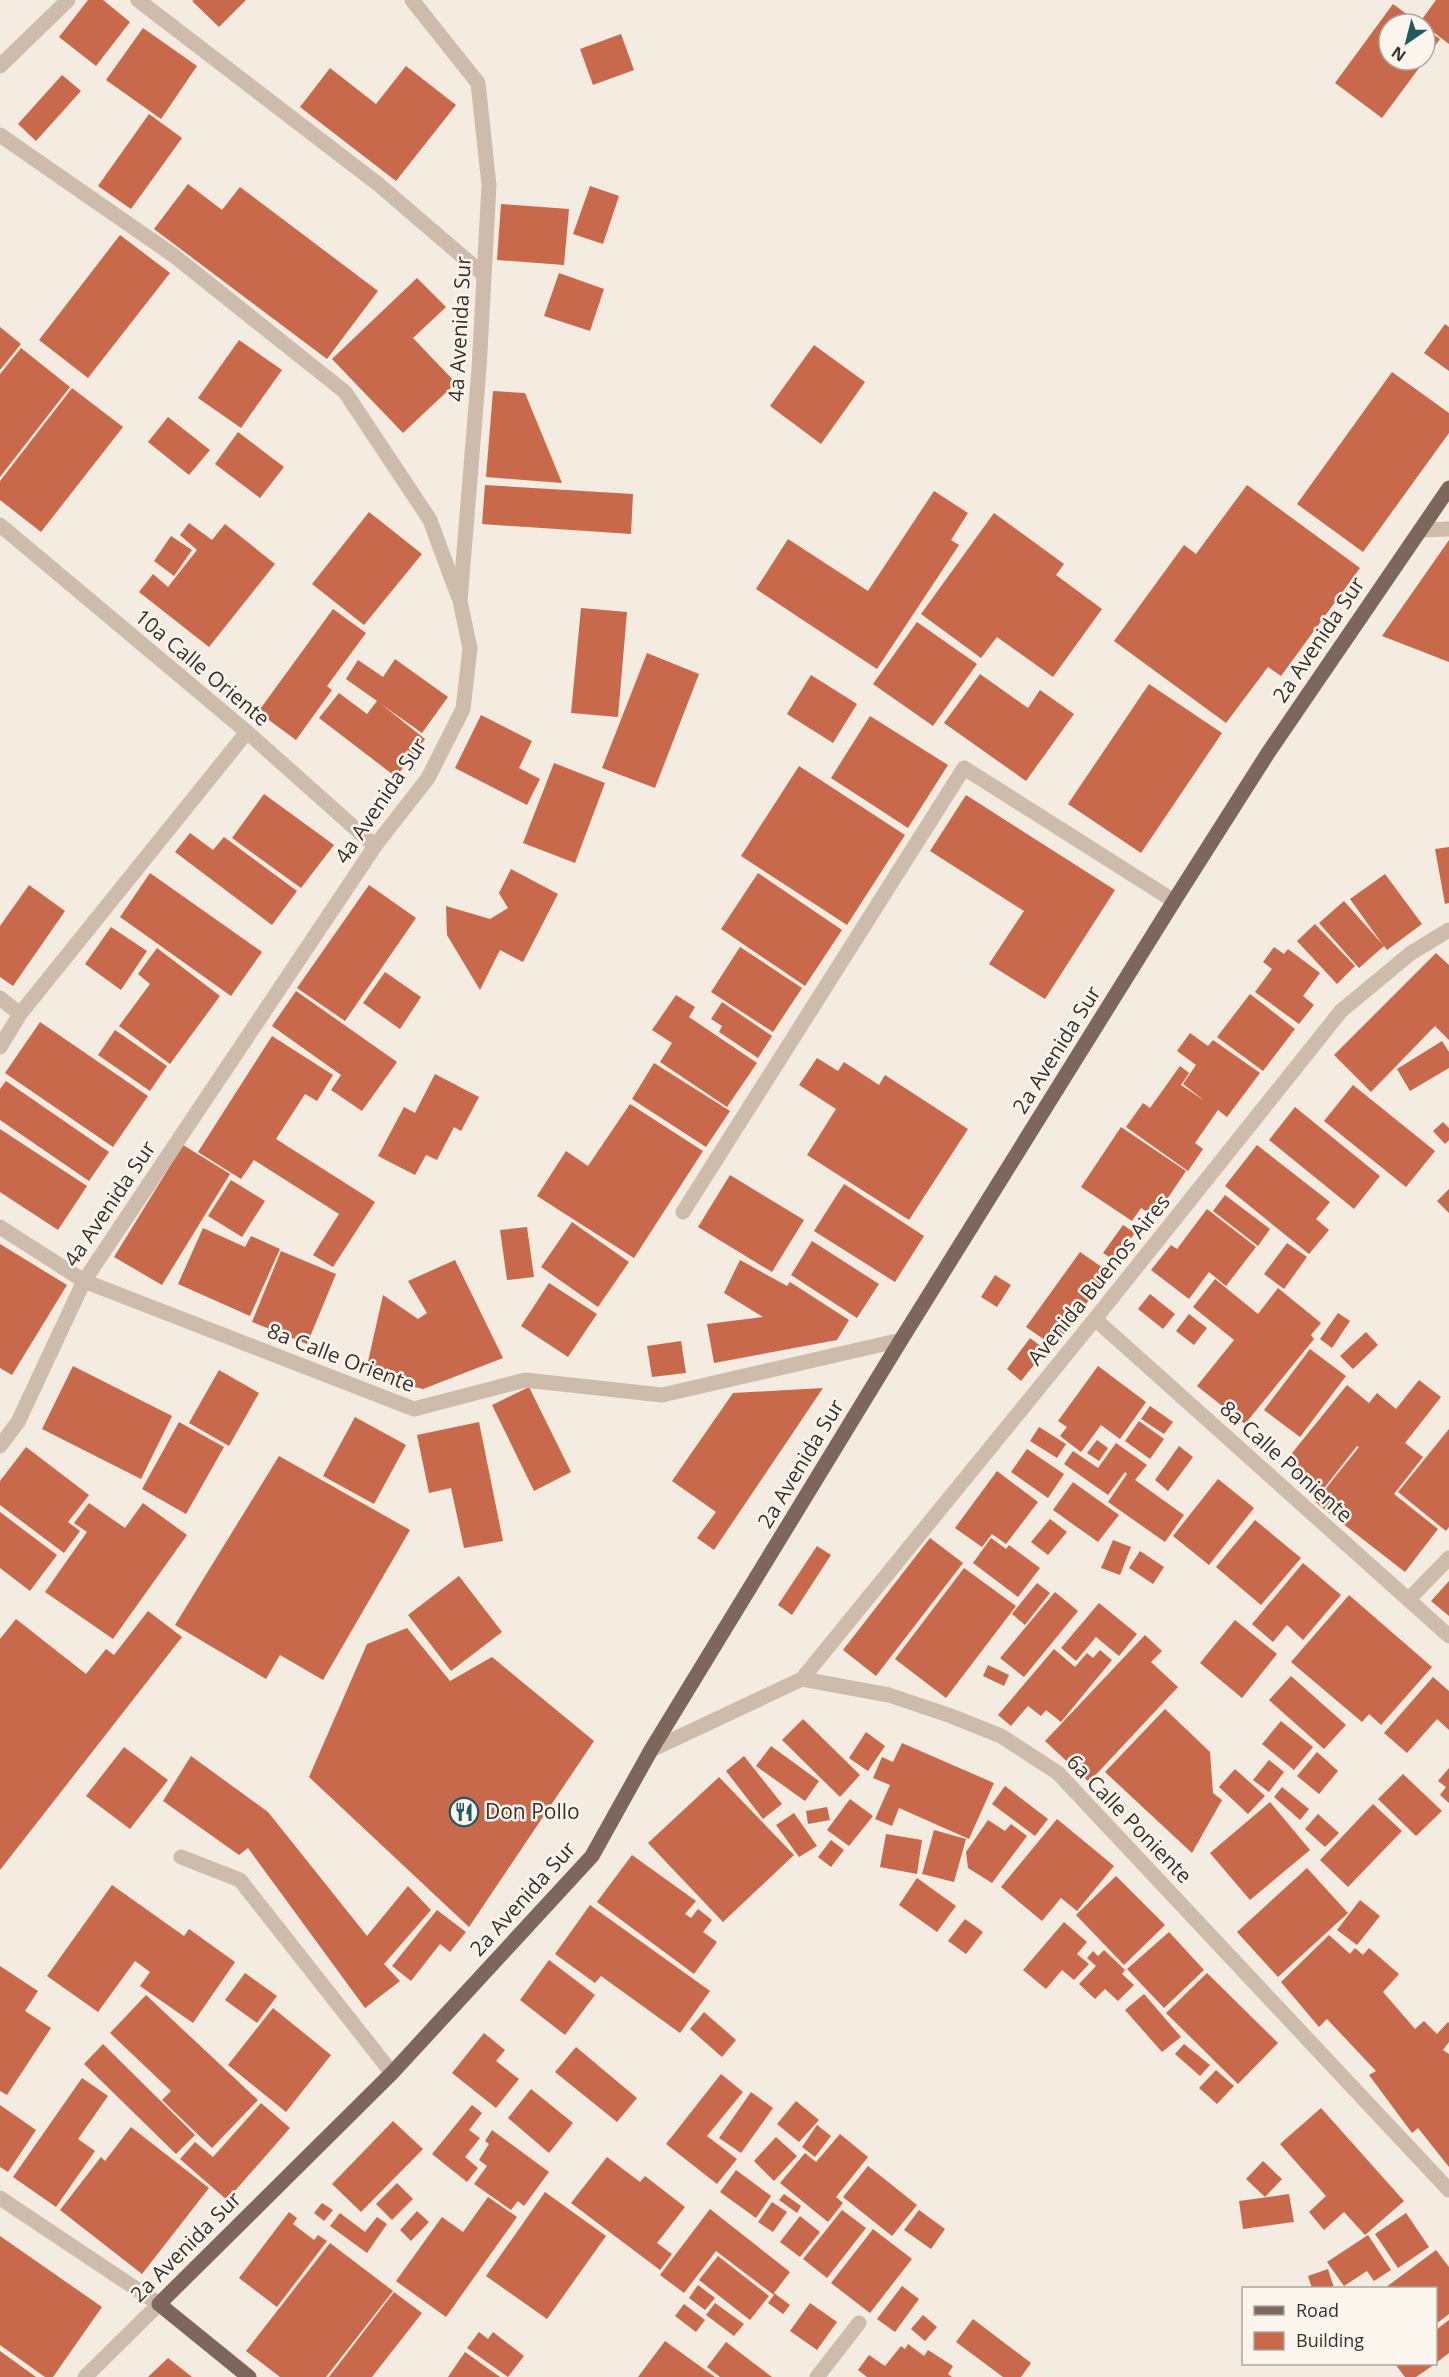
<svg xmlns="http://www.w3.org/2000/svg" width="1449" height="2377" viewBox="0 0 1449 2377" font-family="'Open Sans',sans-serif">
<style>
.building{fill:#c8694b}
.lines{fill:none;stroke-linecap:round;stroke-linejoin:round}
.minor{stroke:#cdbbac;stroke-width:15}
.major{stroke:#7d675c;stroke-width:15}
.labels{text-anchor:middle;stroke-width:5;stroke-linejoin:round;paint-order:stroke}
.street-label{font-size:21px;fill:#3b302b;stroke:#fbf5ee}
.poi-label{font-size:21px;fill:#3b302b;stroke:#fbf5ee;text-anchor:start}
</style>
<rect width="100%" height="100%" fill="#f4ebe1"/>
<path class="building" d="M88,0H103L130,22L96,66L59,37Z
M194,0H246L219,27L192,1Z
M1436,0H1449V44L1420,22Z
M1393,4L1420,24H1389V60H1425L1382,118L1335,83Z
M143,28L197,66L161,119L106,80Z
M1425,28L1440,39L1425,60Z
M621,34L634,70L593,85L580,49Z
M406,66L456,105L396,181L300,107L330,68L376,104Z
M62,75L81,91L36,141L18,124Z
M149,114L182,138L131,209L98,186Z
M188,184L222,210L240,187L378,291L327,359L154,229Z
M590,186L619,196L603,244L573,234Z
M501,204L569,209L564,265L497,260Z
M120,235L170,273L88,378L39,340Z
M559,273L604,289L590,331L544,316Z
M417,278L446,307L413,338L456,383L403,433L332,359Z
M1445,324L1449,327V371L1424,353Z
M0,327L21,344L0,370Z
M239,340L282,370L241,428L198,398Z
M814,345L865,382L821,444L770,406Z
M21,348L70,387L0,477V374Z
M1392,372L1449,413V433L1363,552L1297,504Z
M72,388L123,427L41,532L0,500V481Z
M493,391L525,393L562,483L486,477Z
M168,417L210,450L189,475L148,442Z
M238,432L284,467L260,498L215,464Z
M485,485L633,494L631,534L482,524Z
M1247,485L1360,568L1281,676L1268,667L1226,723L1114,641L1184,545L1196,554Z
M934,491L968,513L951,540L959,545L877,669L756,589L788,539L868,591Z
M369,512L422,554L364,625L312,584Z
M994,513L1064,564L1056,575L1102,609L1053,677L997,637L981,658L921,614Z
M189,523L212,540L225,524L275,564L209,647L139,592L153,574L168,587L197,550L180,535Z
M171,536L192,550L174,576L154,561Z
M1449,540V662L1382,636Z
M581,608L627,612L618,717L571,713Z
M333,609L366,633L327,686L332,690L296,740L258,712Z
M917,622L977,664L933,726L873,684Z
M647,653L699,674L655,788L602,768Z
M395,659L448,697L422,733L381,704L425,739L396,777L319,718L339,693L367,714L377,701L346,679L358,660L383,677Z
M980,674L1028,708L1040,690L1074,714L1026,781L944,723Z
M811,675L857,704L833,743L787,714Z
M1149,684L1222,733L1141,853L1068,804Z
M481,715L532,741L519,768L540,779L527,805L455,768Z
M870,716L948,765L908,828L831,778Z
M554,763L605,783L575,863L523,843Z
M799,766L905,835L847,925L741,856Z
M264,794L334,845L301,888L232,838Z
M966,795L1115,890L1045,999L989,964L1024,911L930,851Z
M190,833L213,850L224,837L297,891L272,925L175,852Z
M1449,847V903L1445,904L1435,849Z
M511,869L558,894L523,962L500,950L480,990L447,935L446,906L490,919L508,908L499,893Z
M150,873L262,952L231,996L120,917Z
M758,873L842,930L805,986L721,929Z
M1385,874L1422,924L1387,950L1384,946L1359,968L1319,923L1344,901L1383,945L1350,899Z
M29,885L65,911L13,986L0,977V926Z
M369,885L416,918L345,1021L297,988Z
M1315,924L1355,966L1337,984L1297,941Z
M111,927L147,951L121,990L85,964Z
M740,947L802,988L773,1032L711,992Z
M1274,947L1284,954L1288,949L1320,973L1303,996L1314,1005L1299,1024L1255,992L1272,969L1263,962Z
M157,948L220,996L170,1064L119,1026L150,984L138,974Z
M1436,953L1449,965V1040L1435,1026L1371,1092L1334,1055Z
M385,972L421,997L400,1029L363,1003Z
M296,991L397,1062L362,1111L331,1090L341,1075L272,1026Z
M1250,994L1295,1029L1263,1071L1217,1037Z
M676,995L695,1007L689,1017L757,1063L727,1107L660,1062L672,1043L652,1030Z
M722,1002L772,1036L758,1058L719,1032L722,1026L711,1019Z
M40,1022L148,1096L113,1147L5,1073Z
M115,1030L167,1066L150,1091L98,1055Z
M1190,1033L1208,1046L1213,1040L1260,1073L1227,1117L1218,1110L1195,1143L1203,1149L1188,1171L1126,1127L1143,1103L1150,1108L1180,1066L1189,1073L1181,1085L1205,1101L1183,1084L1196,1065L1177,1051Z
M272,1036L333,1075L317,1101L305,1094L276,1139L375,1202L333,1267L313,1255L339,1214L254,1160L241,1179L198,1152Z
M1442,1041L1449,1052V1068L1410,1091L1397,1069Z
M817,1058L838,1071L844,1062L879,1085L885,1075L968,1129L909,1220L807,1155L836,1109L799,1085Z
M654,1063L730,1111L706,1147L632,1099Z
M435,1074L479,1097L461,1131L454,1127L437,1160L426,1155L415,1175L378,1156L404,1107L415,1113Z
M6,1081L109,1152L89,1181L0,1120V1089Z
M1353,1085L1435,1151L1406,1187L1324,1121Z
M630,1104L703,1151L634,1258L537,1196L566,1151L588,1166Z
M1295,1107L1380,1176L1354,1209L1269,1140Z
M1443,1122L1449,1128V1140L1445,1144L1433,1131Z
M1121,1127L1186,1171L1155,1217L1141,1208L1132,1221L1081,1187Z
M0,1129L87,1186L58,1230L0,1192Z
M183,1145L230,1174L162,1285L114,1257Z
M1257,1145L1330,1202L1316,1219L1329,1230L1309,1254L1225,1186Z
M730,1175L804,1220L772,1272L698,1227Z
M231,1180L265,1201L242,1237L208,1216Z
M844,1184L924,1236L895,1282L814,1231Z
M1449,1189V1213L1437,1201Z
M1225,1195L1270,1229L1258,1246L1213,1211Z
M1207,1209L1256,1247L1226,1286L1209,1272L1189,1299L1151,1270L1171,1245L1177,1249Z
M572,1222L629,1262L598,1307L541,1267Z
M1123,1225L1135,1233L1114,1260L1103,1253Z
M527,1227L534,1277L507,1280L500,1230Z
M203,1228L245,1247L251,1236L280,1249L250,1316L178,1284Z
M812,1241L879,1284L857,1318L791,1275Z
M1287,1243L1307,1257L1284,1289L1264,1274Z
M0,1244L67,1285L12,1375L0,1368Z
M281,1251L336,1274L307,1344L252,1322Z
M1080,1252L1109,1272L1055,1347L1026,1327Z
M455,1260L503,1358L423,1389L365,1375L383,1295L418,1319L427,1313L408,1281Z
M740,1260L787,1286L790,1282L849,1320L837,1340L714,1363L707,1324L763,1317L724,1293Z
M995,1275L1011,1285L997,1307L981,1297Z
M1215,1279L1258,1314L1278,1288L1321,1323L1311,1335L1314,1339L1245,1424L1197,1386L1234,1340L1193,1307Z
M549,1283L597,1314L568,1357L521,1326Z
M1150,1294L1175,1314L1163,1329L1138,1309Z
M1338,1313L1350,1321L1332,1348L1320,1339Z
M1189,1314L1207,1328L1194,1345L1176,1331Z
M1366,1332L1378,1345L1353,1369L1340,1356Z
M1030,1338L1046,1350L1021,1381L1007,1369Z
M681,1341L686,1373L652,1377L647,1346Z
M1310,1349L1346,1376L1300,1437L1264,1410Z
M73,1366L172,1416L141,1479L42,1429Z
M1098,1366L1146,1402L1120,1439L1101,1425L1081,1452L1060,1436L1067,1427L1058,1421Z
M219,1370L259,1393L229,1446L189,1423Z
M1419,1380L1441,1397L1405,1443L1423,1457L1394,1494L1438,1529L1405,1572L1315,1502L1359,1447L1357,1446L1321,1492L1284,1463L1347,1385L1369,1403L1377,1393L1396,1409Z
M529,1387L571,1472L534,1491L492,1405Z
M823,1388L714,1550L697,1538L716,1512L672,1481L733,1393Z
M1150,1406L1173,1422L1164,1434L1141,1419Z
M355,1417L406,1445L374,1504L323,1476Z
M1139,1421L1164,1439L1150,1459L1125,1441Z
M179,1422L224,1447L186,1514L142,1489Z
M479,1422L503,1541L464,1548L451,1488L429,1493L417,1435Z
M1039,1427L1066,1444L1057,1458L1030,1441Z
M1449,1429V1527L1446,1531L1398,1492Z
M1097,1440L1108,1448L1099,1461L1087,1453Z
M1116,1443L1147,1465L1135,1480L1184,1515L1165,1542L1108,1502L1127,1474L1125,1472L1108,1495L1064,1464L1073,1451L1098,1468Z
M1179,1446L1193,1457L1168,1491L1155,1480Z
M26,1447L89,1495L68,1522L80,1531L64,1553L0,1505V1481Z
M1027,1449L1064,1474L1048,1498L1011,1472Z
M279,1456L410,1530L323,1680L280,1655L266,1679L175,1625Z
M997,1471L1038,1502L1006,1544L992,1534L982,1547L955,1528Z
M1218,1479L1254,1508L1209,1565L1173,1536Z
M1073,1482L1119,1515L1098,1542L1053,1510Z
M89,1503L125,1528L143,1503L187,1535L113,1639L45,1592L87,1532L74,1523Z
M0,1512L57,1555L30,1591L0,1568Z
M1050,1519L1067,1532L1048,1555L1031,1542Z
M1255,1520L1301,1558L1261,1605L1216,1567Z
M930,1538L963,1563L876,1676L843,1650Z
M991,1538L1006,1549L1009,1545L1040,1568L1018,1597L973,1563Z
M1113,1540L1131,1547L1120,1575L1101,1568Z
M817,1546L831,1555L792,1615L778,1605Z
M1140,1551L1164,1567L1153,1584L1129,1568Z
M1303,1563L1341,1595L1303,1640L1287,1625L1273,1642L1252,1624Z
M964,1568L1016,1606L946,1698L895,1659Z
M459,1576L502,1632L451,1671L408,1615Z
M1449,1581V1616L1431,1601Z
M1037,1583L1050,1593L1025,1625L1012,1614Z
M1055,1592L1078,1611L1024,1677L1000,1658Z
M1349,1595L1432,1667L1381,1725L1369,1714L1362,1722L1291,1662Z
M1099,1603L1137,1634L1119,1656L1096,1637L1076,1661L1061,1648Z
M148,1611L182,1637L0,1870V1639L16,1619L86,1674L106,1649L114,1655Z
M1235,1620L1277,1654L1242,1698L1200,1663Z
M407,1628L450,1681L492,1657L594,1741L469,1927L309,1777L367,1644Z
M1145,1635L1162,1651L1151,1662L1178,1687L1089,1782L1045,1741Z
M1054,1649L1075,1667L1087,1653L1093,1658L1100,1650L1112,1660L1061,1722L1046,1710L1041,1716L1028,1706L1011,1726L998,1715Z
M988,1665L1009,1675L1004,1686L983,1676Z
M1291,1676L1346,1725L1324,1749L1269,1700Z
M1433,1677L1449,1691V1730L1437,1719L1407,1753L1384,1733Z
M1165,1709L1210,1752L1213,1793L1222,1800L1192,1853L1105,1772Z
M803,1719L860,1775L840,1797L782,1740Z
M1281,1721L1313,1747L1294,1770L1262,1744Z
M866,1732L885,1746L868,1771L849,1758Z
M902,1743L994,1783L969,1839L899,1808L892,1826L875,1819L890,1785L873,1778L882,1757L893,1762Z
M771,1746L819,1781L805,1801L756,1766Z
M124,1747L168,1780L130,1829L86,1796Z
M1317,1752L1338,1771L1319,1794L1297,1776Z
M191,1756L268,1812L367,1936L408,1886L431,1910L384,1964L400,1981L365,2008L248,1848L239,1855L163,1801Z
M744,1756L782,1804L763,1819L726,1771Z
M1269,1760L1284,1772L1269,1792L1253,1780Z
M1449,1768V1803L1440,1795L1446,1787L1438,1781Z
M1235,1769L1265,1796L1248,1814L1219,1787Z
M1403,1774L1442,1811L1416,1836L1378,1799Z
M719,1777L794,1855L723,1922L648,1843Z
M1005,1786L1048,1819L1035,1836L992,1804Z
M1282,1787L1309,1809L1300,1820L1274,1797Z
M850,1799L873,1816L849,1846L827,1830Z
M1270,1802L1310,1850L1250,1900L1210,1853Z
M1373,1804L1402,1831L1348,1887L1320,1860Z
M827,1807L830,1820L808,1824L806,1811Z
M794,1813L817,1846L799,1857L776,1825Z
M1318,1814L1339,1833L1325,1847L1305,1829Z
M1057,1819L1114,1866L1077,1911L1061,1898L1042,1921L1001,1887Z
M988,1820L1005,1831L1011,1824L1027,1836L992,1883L968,1868L966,1852Z
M934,1830L966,1839L954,1882L922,1874Z
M886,1834L922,1840L917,1874L880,1867Z
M831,1840L844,1850L831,1867L818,1857Z
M632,1855L696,1901L685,1914L691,1918L698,1909L712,1920L703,1932L717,1942L694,1974L597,1902Z
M1307,1868L1348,1913L1278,1977L1237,1932Z
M1116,1876L1165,1925L1124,1965L1076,1915Z
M917,1878L956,1906L937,1932L899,1905Z
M112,1885L184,1936L189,1929L235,1962L193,2023L140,1986L150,1972L135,1961L98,2012L47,1976Z
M1360,1900L1380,1916L1357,1945L1337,1930Z
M590,1905L710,1991L680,2033L601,1976L595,1983L555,1954Z
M437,1910L466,1932L450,1952L440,1944L411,1981L392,1966Z
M965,1919L983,1932L966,1954L948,1941Z
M1064,1922L1087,1942L1077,1954L1089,1964L1074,1980L1062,1970L1046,1989L1023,1970Z
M1169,1932L1204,1970L1164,2008L1127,1969Z
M1329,1935L1350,1954L1355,1948L1363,1955L1369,1948L1399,1974L1383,1992L1415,2029L1424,2021L1437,2034L1448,2022L1449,2023V2042L1443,2050L1449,2054V2167L1418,2128L1412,2133L1369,2075L1376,2071L1327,2019L1319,2027L1281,1982Z
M1104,1950L1125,1970L1122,1974L1134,1985L1118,2001L1105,1989L1095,1999L1079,1984L1096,1966L1087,1958L1093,1951L1098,1956Z
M549,1960L595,1995L565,2035L520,2000Z
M0,1966L38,1991L25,2011L51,2028L7,2095L0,2091Z
M245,1973L277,1996L257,2023L225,2000Z
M1207,1973L1278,2043L1238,2084L1166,2013Z
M1144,1994L1181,2037L1162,2052L1125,2010Z
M146,1995L258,2100L212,2148L162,2100L171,2091L110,2033Z
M273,2008L331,2055L286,2112L228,2065Z
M704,2012L736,2040L722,2057L690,2029Z
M484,2033L505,2050L496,2061L519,2079L496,2108L452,2073Z
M103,2044L195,2135L176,2154L84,2064Z
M1184,2044L1210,2065L1200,2076L1175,2054Z
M576,2047L637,2098L617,2122L555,2072Z
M1216,2070L1234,2086L1217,2104L1199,2088Z
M721,2074L743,2092L707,2136L737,2159L717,2184L666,2144Z
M82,2078L108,2096L78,2139L95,2151L56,2207L13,2177Z
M531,2089L573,2123L549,2153L508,2118Z
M751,2092L773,2108L741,2153L719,2138Z
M796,2101L819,2120L799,2142L777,2124Z
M261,2103L290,2128L227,2200L180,2159L195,2142L213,2157Z
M0,2105L36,2130L8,2172L0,2167Z
M472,2105L482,2113L469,2130L480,2138L465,2157L478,2168L467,2182L432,2154Z
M1321,2108L1404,2201L1365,2235L1344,2212L1324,2230L1309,2212L1326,2196L1280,2144Z
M393,2121L423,2149L361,2212L332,2184Z
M817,2125L831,2136L815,2157L802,2147Z
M131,2127L209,2188L142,2274L60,2210L101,2157L105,2161Z
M492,2130L549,2172L524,2206L518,2201L511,2210L474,2184L487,2166L479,2160L489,2144L485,2141Z
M840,2134L868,2157L836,2197L843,2203L828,2222L780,2183L805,2153L816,2162Z
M776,2137L797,2156L774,2181L754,2161Z
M607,2157L640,2182L645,2176L685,2207L657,2243L672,2254L660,2270L571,2203Z
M1263,2161L1282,2179L1265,2197L1246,2179Z
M868,2166L917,2205L892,2236L843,2197Z
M736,2170L771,2196L756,2218L720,2192Z
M397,2183L413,2199L392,2220L376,2204Z
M545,2192L606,2236L547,2319L486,2276Z
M784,2194L801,2206L797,2213L779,2200Z
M1289,2194L1294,2222L1243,2229L1239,2201Z
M488,2197L517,2217L446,2317L396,2281L442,2217L463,2232Z
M772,2202L787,2212L773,2232L758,2222Z
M322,2203L333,2210L324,2221L314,2213Z
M710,2209L790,2272L774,2293L790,2305L783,2314L768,2303L774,2295L716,2251L684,2293L660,2275Z
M842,2210L866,2228L827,2278L803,2259Z
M919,2210L945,2229L931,2249L904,2230Z
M417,2211L429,2222L411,2241L400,2230Z
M289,2212L297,2218L293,2224L314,2240L318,2235L327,2241L277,2307L239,2278Z
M340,2213L365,2232L377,2217L387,2224L367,2253L330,2226Z
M1406,2213L1429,2247L1398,2268L1375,2234Z
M800,2216L820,2232L800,2257L780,2242Z
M873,2229L912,2259L870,2313L831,2283Z
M1368,2235L1391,2270L1374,2281L1367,2271L1344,2286L1327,2262Z
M0,2236L102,2307L53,2377H45L0,2345Z
M330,2243L393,2291L326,2377H280L246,2351Z
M1436,2250L1449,2267V2314L1436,2324V2288H1385Z
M718,2256L769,2296L750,2320L699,2280Z
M1328,2269L1334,2288H1312L1308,2276Z
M698,2285L715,2298L705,2310L689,2298Z
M902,2286L919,2299L895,2332L877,2319Z
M394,2292L422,2313L372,2377H329Z
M715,2303L744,2324L734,2336L706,2315Z
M810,2303L837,2322L817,2350L790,2331Z
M684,2304L705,2320L696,2332L675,2316Z
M923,2315L937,2327L925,2341L911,2329Z
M973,2319L1031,2363L1021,2377H1003L956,2342Z
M1449,2320V2353L1436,2363V2330Z
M479,2332L488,2339L493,2332L524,2356L508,2377L467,2348Z
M665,2341L715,2377H638Z
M726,2342L772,2377H720L707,2367Z
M908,2344L924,2356L928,2350L953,2366L948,2374L952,2377H867L858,2370L869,2355L885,2366L901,2346L905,2349Z
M0,2351L36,2377H0Z
M465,2352L500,2377H448Z
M168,2358L192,2377H148Z
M1395,2364H1435L1416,2377H1405Z"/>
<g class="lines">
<path class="minor" d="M138,0L378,184L484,275
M0,66L68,0
M0,135L173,255L345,392L430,520L458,596
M0,525L247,732L375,846
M1420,530L1449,529
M0,998L20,1014
M0,1047L20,1014L247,732
M683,1212L964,768L1174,901
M0,1227L84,1281L414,1409L525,1380L662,1395L901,1340
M1095,1319L1449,1636
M0,1446L18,1422L84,1281L375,846L428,778L463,709L470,648L460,601L479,369L489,185L478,83L412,0
M1408,1600L1449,1558
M802,1679L1095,1319L1341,1011L1411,953L1449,930
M651,1750L802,1679L889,1695L951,1716L1001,1736L1058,1773L1449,2190
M181,1857L240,1880L392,2073
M0,2198L159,2304L85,2377
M817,2377L859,2323"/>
<path class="major" d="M249,2377L159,2304L392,2073L592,1856L651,1750L901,1340L1174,901L1268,753L1449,488"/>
</g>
<defs>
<g id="restaurant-ring" transform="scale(1.5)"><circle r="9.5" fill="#fbf5ee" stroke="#1f5a5e" stroke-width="1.5"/><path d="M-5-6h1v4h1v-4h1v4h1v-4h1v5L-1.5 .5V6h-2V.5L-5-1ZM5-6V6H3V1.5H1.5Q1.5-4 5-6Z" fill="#1f5a5e"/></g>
</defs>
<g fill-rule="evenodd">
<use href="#restaurant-ring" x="464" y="1812"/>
</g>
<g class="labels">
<g class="street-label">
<text transform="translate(460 329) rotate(-87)" y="7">4a Avenida Sur</text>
<text transform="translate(1319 640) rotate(-56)" y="7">2a Avenida Sur</text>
<text transform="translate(202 668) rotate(40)" y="7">10a Calle Oriente</text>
<text transform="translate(381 801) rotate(-56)" y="7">4a Avenida Sur</text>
<text transform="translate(1057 1050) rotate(-58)" y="7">2a Avenida Sur</text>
<text transform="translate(110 1204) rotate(-56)" y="7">4a Avenida Sur</text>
<text transform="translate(1099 1280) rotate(-51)" y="7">Avenida Buenos Aires</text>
<text transform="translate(341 1358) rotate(21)" y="7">8a Calle Oriente</text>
<text transform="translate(1286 1462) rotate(42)" y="7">8a Calle Poniente</text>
<text transform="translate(801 1464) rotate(-59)" y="7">2a Avenida Sur</text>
<text transform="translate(1129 1819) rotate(46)" y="7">6a Calle Poniente</text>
<text transform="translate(523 1899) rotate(-48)" y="7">2a Avenida Sur</text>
<text transform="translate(186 2247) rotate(-45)" y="7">2a Avenida Sur</text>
</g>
<g class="poi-label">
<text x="485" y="1819">Don Pollo</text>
</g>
</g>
<rect x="1242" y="2287" width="195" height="78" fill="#fbf5ee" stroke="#aea6a0" stroke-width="1.5"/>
<rect x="1254" y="2306" width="30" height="9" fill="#7d675c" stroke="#aea6a0" stroke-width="1.5"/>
<text x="1296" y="2317" font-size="18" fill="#3b302b">Road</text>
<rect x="1254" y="2332" width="30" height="18" fill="#c8694b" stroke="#aea6a0" stroke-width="1.5"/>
<text x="1296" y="2347" font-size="18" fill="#3b302b">Building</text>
<g transform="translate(1407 42) rotate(215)"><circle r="28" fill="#fbf5ee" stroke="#aea6a0" stroke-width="1.5"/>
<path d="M0-4.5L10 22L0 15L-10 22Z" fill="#1f5a5e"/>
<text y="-9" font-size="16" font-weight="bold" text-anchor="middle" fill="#3b302b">N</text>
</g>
</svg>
